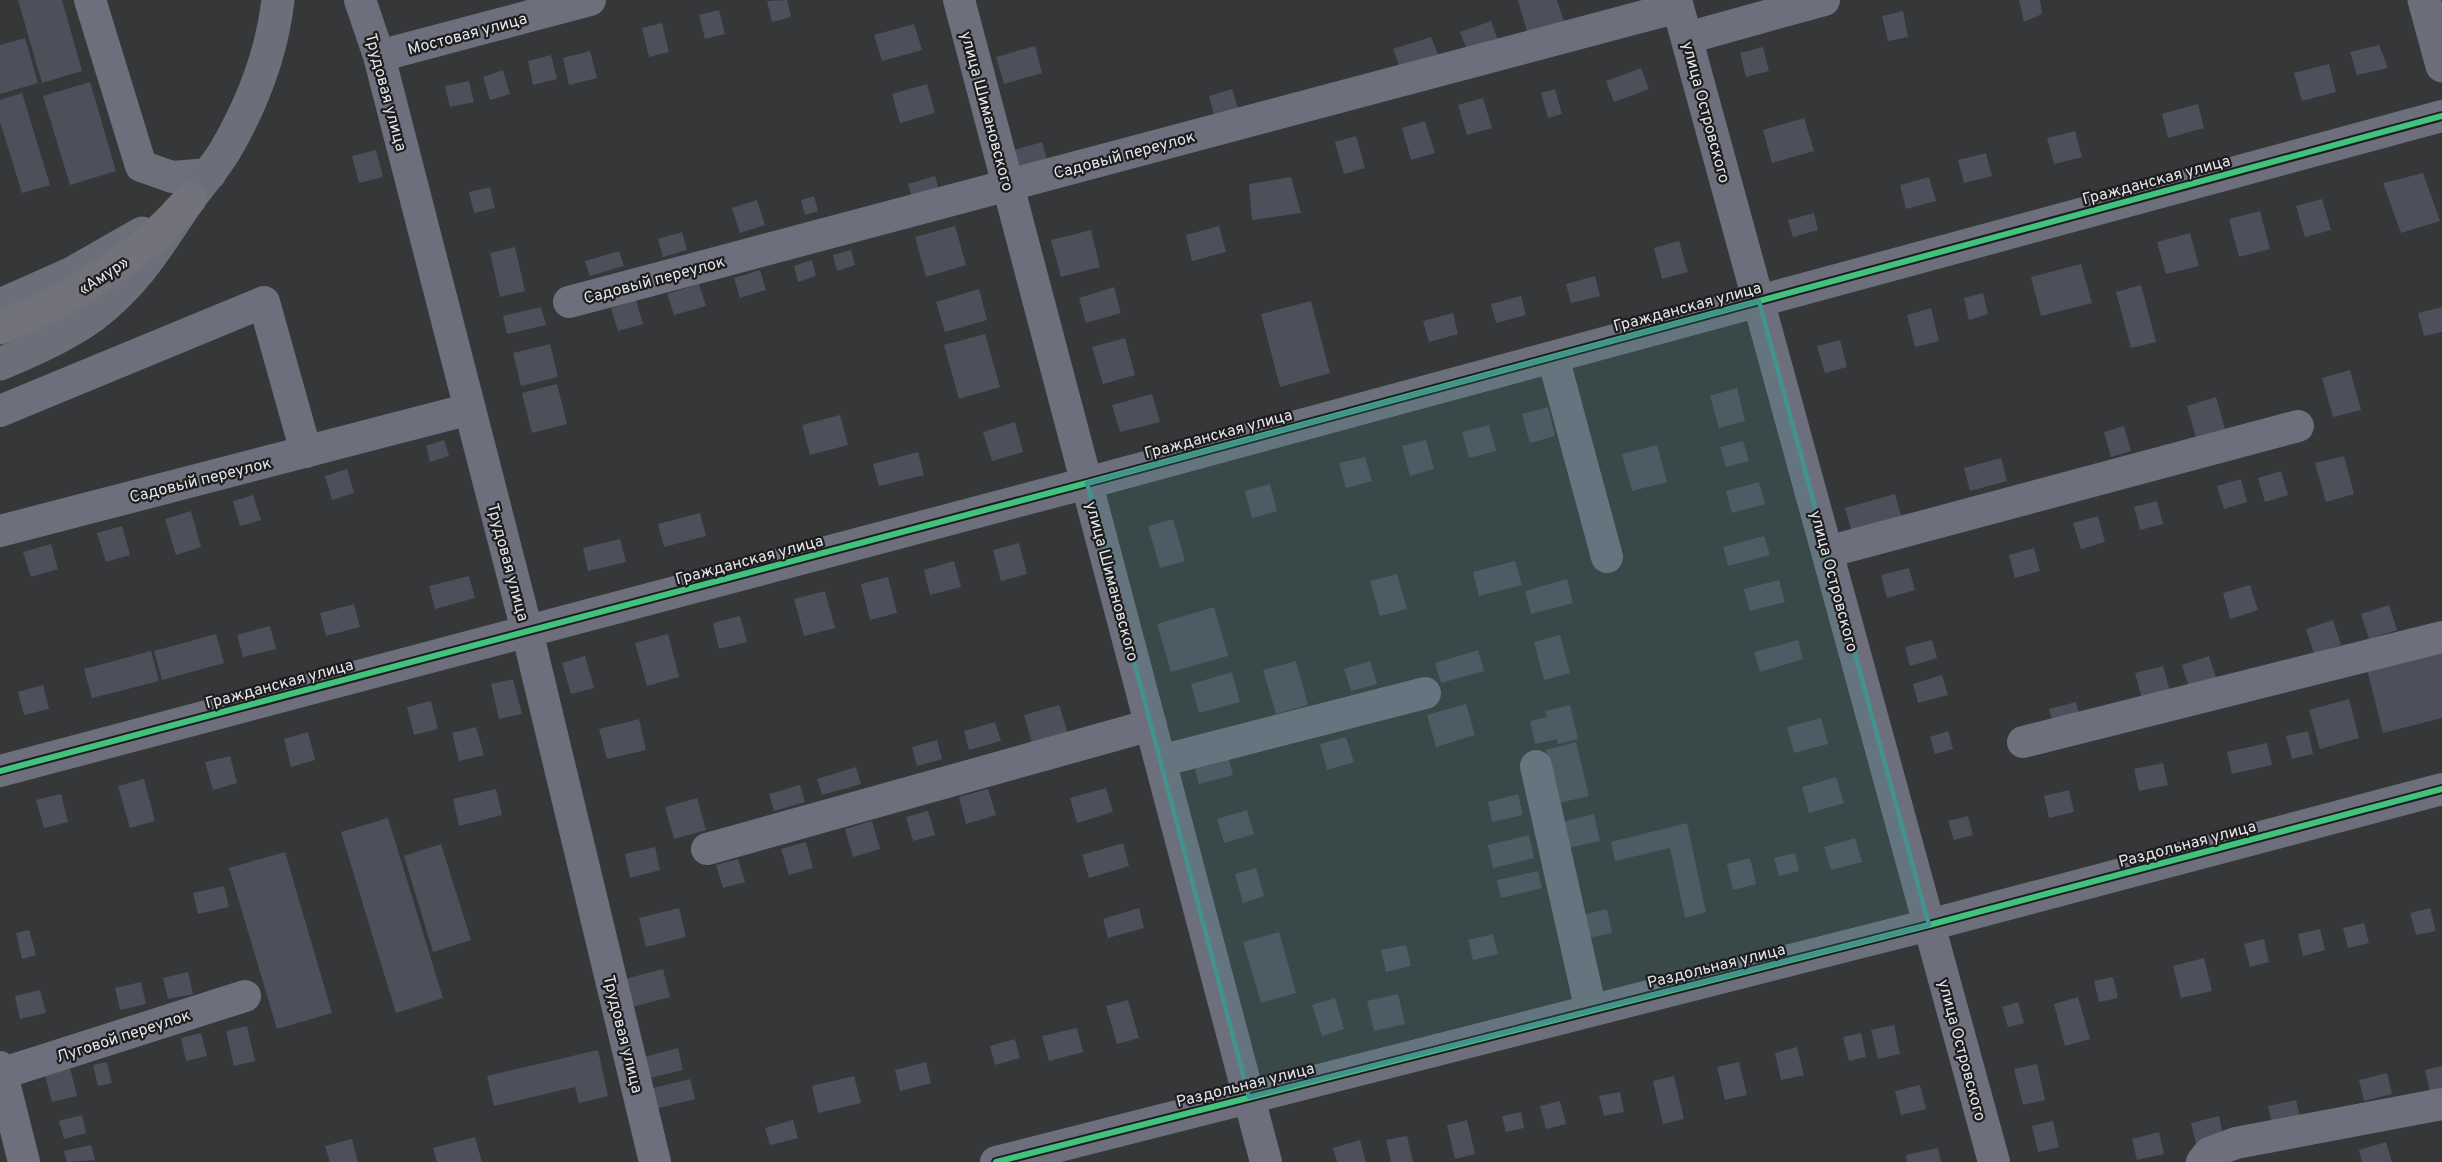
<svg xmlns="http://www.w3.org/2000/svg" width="2442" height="1162" viewBox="0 0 2442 1162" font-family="Overpass,sans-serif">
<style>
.building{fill:#4d4f5b}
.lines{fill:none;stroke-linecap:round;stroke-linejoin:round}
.minor{stroke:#6d6f7c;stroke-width:32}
.major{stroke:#6c6e7a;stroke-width:33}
.highway{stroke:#72737a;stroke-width:33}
.cycleway-casing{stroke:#1d1d1f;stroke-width:10}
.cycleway{stroke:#40c37c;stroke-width:6}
.marked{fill:#44928d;fill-opacity:0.2;stroke:#44928d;stroke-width:4.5;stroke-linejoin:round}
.labels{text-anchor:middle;stroke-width:4.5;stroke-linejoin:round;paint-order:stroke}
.street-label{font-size:16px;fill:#e5e6e9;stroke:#1d1d1f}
</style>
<rect width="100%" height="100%" fill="#363739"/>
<path class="building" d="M18,0H62L82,71L42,83Z
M787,0L791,17L772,22L767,1Z
M1518,0H1557L1565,25L1528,35Z
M2019,0H2040L2042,14L2024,22Z
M719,10L725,34L705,39L699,15Z
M1903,11L1908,37L1888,41L1882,16Z
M1491,21L1498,40L1467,50L1460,32Z
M662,23L669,52L649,57L642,28Z
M914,24L922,50L882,61L874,35Z
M1431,37L1440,59L1401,71L1393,49Z
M25,38L38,83L0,94V45Z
M2379,45L2388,68L2357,75L2350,52Z
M1035,46L1042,73L1004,84L996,57Z
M1763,47L1769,71L1746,77L1740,53Z
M590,51L597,78L569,85L563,58Z
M551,55L557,79L533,85L528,61Z
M2329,64L2336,92L2302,101L2294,73Z
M1641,68L1649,89L1614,102L1606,81Z
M503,70L510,94L490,100L483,77Z
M469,81L474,102L450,107L445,86Z
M90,82L116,171L70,185L43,96Z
M927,84L935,113L900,123L892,94Z
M1232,89L1239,111L1215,118L1209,96Z
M1555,89L1562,114L1548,118L1541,93Z
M22,93L50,185L22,193L0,122V100Z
M1483,98L1492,128L1467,135L1458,105Z
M2198,104L2204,128L2168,138L2162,114Z
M1804,118L1814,151L1772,163L1763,130Z
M1425,121L1435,153L1411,160L1402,128Z
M2075,131L2082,157L2054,164L2047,138Z
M1356,136L1365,168L1344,174L1335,142Z
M1042,142L1049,167L1021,176L1014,150Z
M376,150L383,177L359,183L352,156Z
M1986,153L1992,176L1964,183L1958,160Z
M2423,173L2440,221L2401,233L2383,183Z
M935,176L941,198L914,205L908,184Z
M1291,177L1301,213L1252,220L1249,184Z
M1929,177L1936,201L1906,209L1900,185Z
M490,187L495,208L474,213L469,192Z
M814,196L818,211L805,215L801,200Z
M2322,199L2331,230L2305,237L2296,206Z
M757,200L765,225L740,233L732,208Z
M2260,211L2270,249L2239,257L2229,219Z
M1814,213L1818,230L1793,237L1788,220Z
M955,226L966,265L926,277L915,237Z
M1219,226L1226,252L1192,261L1186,235Z
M1091,230L1100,267L1061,277L1051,240Z
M682,232L687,250L663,257L658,239Z
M2190,233L2199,266L2166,274L2157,242Z
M1679,241L1688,272L1662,279L1654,248Z
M515,247L525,291L500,297L490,253Z
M851,250L855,265L837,271L833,255Z
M619,251L624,266L590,276L585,261Z
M812,260L816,276L798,282L794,266Z
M2081,264L2092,303L2041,316L2031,277Z
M760,270L766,290L740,298L734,278Z
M1595,276L1600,296L1571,303L1566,284Z
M699,284L706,306L674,315L667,294Z
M2141,285L2156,342L2131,348L2116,292Z
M1114,287L1121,313L1086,323L1079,298Z
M979,289L987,320L945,332L936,302Z
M1983,293L1988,314L1969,320L1964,298Z
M1521,296L1526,315L1496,323L1491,304Z
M636,300L643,324L618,331L611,308Z
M1311,301L1330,373L1280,387L1261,314Z
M541,307L546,325L507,334L503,316Z
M2442,307V332L2424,336L2418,313Z
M1931,308L1939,341L1915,347L1907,315Z
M1453,313L1458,334L1429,342L1423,321Z
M985,334L1000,387L959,399L944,345Z
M1125,338L1135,375L1103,384L1092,347Z
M1840,340L1847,367L1825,373L1817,346Z
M550,344L558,377L521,386L513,353Z
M2350,370L2361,410L2333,417L2322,378Z
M557,384L567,424L532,433L522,393Z
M1737,388L1745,421L1719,428L1710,396Z
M1152,394L1160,422L1120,432L1112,405Z
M2216,397L2225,429L2196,437L2187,406Z
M1548,407L1555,436L1530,443L1522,414Z
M840,415L848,445L810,455L802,425Z
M1015,422L1023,452L992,461L983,432Z
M1489,425L1496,451L1469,458L1462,432Z
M2124,426L2131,451L2111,457L2104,432Z
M444,440L449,456L430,462L426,446Z
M1426,440L1434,469L1410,476L1402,446Z
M1743,441L1749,461L1726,467L1720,447Z
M1657,445L1667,482L1632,491L1622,454Z
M918,452L924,475L879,486L873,464Z
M2344,456L2354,494L2326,502L2315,463Z
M1365,457L1372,481L1346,488L1339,463Z
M2001,458L2007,481L1970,491L1964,468Z
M347,469L354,493L332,500L325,476Z
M2281,471L2288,495L2265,502L2258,478Z
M2241,479L2247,502L2224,509L2217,486Z
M1759,482L1765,504L1732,513L1726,491Z
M1270,484L1277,511L1252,518L1245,491Z
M1895,494L1903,522L1853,536L1845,508Z
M253,495L261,520L240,526L233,501Z
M2157,501L2163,524L2140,530L2134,507Z
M191,511L201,547L176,555L165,519Z
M700,513L706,536L664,547L658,524Z
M2098,516L2105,542L2081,549L2073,523Z
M1173,519L1185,561L1160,568L1148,526Z
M122,526L130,555L106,562L97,533Z
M1764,536L1770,555L1728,566L1723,547Z
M620,539L626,562L588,571L583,548Z
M1019,543L1027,574L1001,581L993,550Z
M51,544L58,569L31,577L23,552Z
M2034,548L2040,571L2015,578L2009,555Z
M954,561L961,587L930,595L924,570Z
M1515,561L1522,585L1479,596L1473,572Z
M1909,568L1915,590L1887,598L1881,575Z
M1397,574L1407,609L1380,616L1370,581Z
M469,576L475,598L435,609L429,586Z
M888,577L897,613L870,620L861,584Z
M1567,579L1573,603L1531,614L1525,591Z
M1779,580L1785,602L1750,611L1744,589Z
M2250,585L2258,610L2230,619L2223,593Z
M825,591L835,628L804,636L794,599Z
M354,604L360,627L326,636L320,613Z
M2389,605L2397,630L2369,639L2361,614Z
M1214,607L1228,656L1171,672L1157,624Z
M740,616L747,642L719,649L713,623Z
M2333,620L2341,645L2314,654L2306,629Z
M270,626L276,649L243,657L237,635Z
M216,634L224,663L162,680L154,651Z
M668,634L679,677L647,686L635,643Z
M1560,635L1570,673L1544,680L1534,642Z
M1798,640L1803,659L1760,672L1754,652Z
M1932,640L1937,658L1910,666L1905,647Z
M1478,650L1484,671L1441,683L1435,663Z
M2442,650V718L2383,733L2367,669Z
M151,651L159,681L92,698L84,669Z
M585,656L594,688L571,694L562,663Z
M2209,656L2217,681L2190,690L2182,665Z
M1296,661L1308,705L1276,714L1263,670Z
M1370,661L1377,684L1351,691L1344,669Z
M2163,666L2171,695L2143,703L2135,673Z
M1232,672L1240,702L1199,713L1191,684Z
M1942,675L1948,695L1918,703L1913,684Z
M513,679L522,714L499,719L491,684Z
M43,685L49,709L24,715L18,692Z
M2349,699L2359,738L2320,749L2309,710Z
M431,701L438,729L414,735L407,707Z
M2076,702L2081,721L2054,728L2049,709Z
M1466,704L1475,735L1436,747L1427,715Z
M1059,705L1070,740L1034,750L1024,715Z
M1570,705L1578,739L1558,744L1557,739L1535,744L1530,721L1547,717L1545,711Z
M1821,718L1828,744L1794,753L1787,727Z
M639,719L646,750L607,759L599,729Z
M995,722L1001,741L969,750L964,731Z
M476,727L484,755L459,761L452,733Z
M1948,731L1953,749L1935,754L1930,737Z
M2308,731L2313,754L2292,759L2286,736Z
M308,732L315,760L291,767L284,739Z
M1346,737L1354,762L1327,770L1320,744Z
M937,740L942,759L917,766L912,747Z
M1576,742L1589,796L1559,803L1546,750Z
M2267,743L2272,765L2232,774L2227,752Z
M230,756L237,783L213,790L205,762Z
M1228,757L1233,775L1199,784L1194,766Z
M2163,763L2168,785L2139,791L2134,769Z
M856,767L861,784L822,795L817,779Z
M1836,777L1844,803L1809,813L1802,787Z
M144,779L155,821L130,828L118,786Z
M800,785L805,802L774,811L769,794Z
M1106,788L1113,812L1077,823L1070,798Z
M496,789L502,815L459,826L453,799Z
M988,789L996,815L966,824L959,797Z
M2069,790L2074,812L2049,818L2044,796Z
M61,794L68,822L44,828L36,800Z
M1518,794L1523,815L1492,822L1488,802Z
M697,798L706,830L674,839L665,807Z
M1247,810L1254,834L1224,843L1217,819Z
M928,811L935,835L913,841L906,817Z
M1594,814L1600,841L1568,848L1562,822Z
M1968,816L1973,835L1954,840L1948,821Z
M388,818L443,998L396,1013L341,832Z
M872,821L880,849L853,857L845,829Z
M1687,823L1706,912L1685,918L1670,848L1615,861L1611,842Z
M1529,835L1534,858L1493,868L1488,845Z
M1855,838L1862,862L1831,870L1824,847Z
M806,842L813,868L789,875L781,849Z
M1123,843L1129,866L1089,878L1082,855Z
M441,844L471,940L433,952L404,856Z
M655,847L660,870L630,878L625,854Z
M285,852L332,1013L277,1029L229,868Z
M1795,853L1799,871L1779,876L1774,858Z
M1750,858L1756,884L1733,890L1727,864Z
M738,859L745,882L723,888L716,865Z
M1256,868L1264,896L1243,903L1235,874Z
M1538,871L1542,888L1501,898L1497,880Z
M224,886L229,907L198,914L193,893Z
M679,908L686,937L646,947L639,918Z
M1139,908L1144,928L1108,938L1103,919Z
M2430,908L2436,931L2416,935L2410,913Z
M1607,909L1612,933L1588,938L1583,915Z
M2364,923L2369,943L2348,948L2343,928Z
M2320,929L2325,950L2303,956L2298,934Z
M29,930L36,955L22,959L16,933Z
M1279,932L1296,993L1261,1003L1243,942Z
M1493,934L1498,954L1473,960L1468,940Z
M2264,939L2269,962L2250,967L2244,944Z
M1406,945L1411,966L1386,972L1381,950Z
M2204,958L2212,991L2181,998L2173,966Z
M663,969L670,997L632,1007L625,979Z
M188,972L193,994L168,999L163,978Z
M2113,977L2118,998L2099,1002L2094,981Z
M141,982L146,1004L120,1010L115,988Z
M40,990L46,1013L20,1019L15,996Z
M1398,994L1405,1024L1374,1031L1367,1001Z
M2078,997L2090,1039L2065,1046L2054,1004Z
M1335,998L1344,1029L1322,1036L1312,1005Z
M1128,1000L1139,1038L1117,1044L1106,1006Z
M2018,1002L2024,1023L2008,1027L2002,1007Z
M1894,1025L1900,1054L1878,1059L1871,1030Z
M247,1026L255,1061L234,1066L226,1031Z
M1077,1028L1083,1052L1049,1061L1042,1036Z
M201,1033L207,1056L186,1061L181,1038Z
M1861,1033L1866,1057L1849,1061L1843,1037Z
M1015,1039L1020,1058L995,1065L990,1046Z
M1797,1047L1804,1075L1781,1080L1775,1053Z
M678,1048L683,1070L646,1079L640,1058Z
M598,1050L608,1096L579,1103L575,1087L494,1106L487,1076Z
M107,1062L112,1083L98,1086L93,1065Z
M926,1062L931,1083L900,1091L895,1070Z
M1739,1062L1747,1095L1725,1100L1717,1067Z
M2037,1064L2045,1100L2023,1105L2014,1069Z
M2442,1066V1089L2430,1092L2425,1070Z
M70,1068L77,1096L52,1102L45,1075Z
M2387,1073L2392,1094L2364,1101L2359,1080Z
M854,1076L861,1103L818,1113L812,1086Z
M1674,1076L1684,1119L1663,1124L1653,1081Z
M690,1079L695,1099L655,1109L649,1089Z
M1920,1085L1926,1109L1901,1115L1895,1091Z
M1620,1092L1624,1112L1604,1116L1599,1096Z
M2296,1100L2301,1121L2273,1128L2268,1106Z
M1560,1101L1566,1124L1546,1129L1540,1106Z
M1521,1112L1524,1128L1506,1132L1502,1116Z
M82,1115L86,1133L64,1139L59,1121Z
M2219,1116L2224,1138L2196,1144L2191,1123Z
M793,1120L798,1138L770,1145L765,1128Z
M1467,1120L1475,1154L1455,1159L1447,1125Z
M2053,1121L2059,1147L2038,1152L2032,1126Z
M2159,1132L2164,1154L2137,1160L2132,1139Z
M1407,1136L1413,1162H1391L1386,1140Z
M475,1137L482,1162H437L433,1148Z
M352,1139L358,1162H330L325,1146Z
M1360,1140L1366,1162H1337L1333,1148Z
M2386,1142L2392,1162H2362L2359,1150Z
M91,1145L95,1160L67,1162L64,1151Z
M1938,1148L1941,1162H1907L1906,1155Z"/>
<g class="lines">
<path class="minor" d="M90,0L141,166L172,177L210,174
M360,0L379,56L527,631L655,1162
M959,0L1266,1162
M1676,0L1994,1162
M1687,38L1824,0
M379,56L590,0
M569,302L1678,7
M1553,357L1607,557
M0,411L264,302L306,452
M0,531L470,409
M1827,552L2298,426
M2023,742L2442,637
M1160,761L1425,693
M1536,766L1591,1011
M0,771L1087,483L2442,116
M707,849L1151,725
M0,1067L24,1162
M0,1074L245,996
M996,1162L1929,925L2442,789
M2202,1162L2209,1153L2236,1143L2442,1104"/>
<path class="major" d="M2424,0L2442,66
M0,305L72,273L142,233
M0,364C31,351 65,336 93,316C138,281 157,247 188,201C200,184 215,168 226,149C252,104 272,52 278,0"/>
<path class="highway" d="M0,328C73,299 138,260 190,199"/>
<g class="cycleway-casing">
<path id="cycleway" d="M0,771L1087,483L2442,116
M996,1162L1929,925L2442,789"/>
</g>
<use href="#cycleway" class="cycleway"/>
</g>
<path class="marked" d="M1759,301L1929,925L1249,1097L1087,483Z"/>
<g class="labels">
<g class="street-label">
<text transform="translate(467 33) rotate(-15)" y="6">Мостовая улица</text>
<text transform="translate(387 92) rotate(75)" y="6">Трудовая улица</text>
<text transform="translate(988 111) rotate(75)" y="6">улица Шимановского</text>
<text transform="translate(1707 112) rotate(75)" y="6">улица Островского</text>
<text transform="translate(1124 154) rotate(-15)" y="6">Садовый переулок</text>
<text transform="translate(2156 179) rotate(-15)" y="6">Гражданская улица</text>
<text transform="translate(103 275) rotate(-33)" y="6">«Амур»</text>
<text transform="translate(654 279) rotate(-15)" y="6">Садовый переулок</text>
<text transform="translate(1687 306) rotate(-15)" y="6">Гражданская улица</text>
<text transform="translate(1218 433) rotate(-15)" y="6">Гражданская улица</text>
<text transform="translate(200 479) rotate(-14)" y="6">Садовый переулок</text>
<text transform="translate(749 559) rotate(-15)" y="6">Гражданская улица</text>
<text transform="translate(509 562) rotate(75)" y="6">Трудовая улица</text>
<text transform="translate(1113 581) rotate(75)" y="6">улица Шимановского</text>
<text transform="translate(1835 581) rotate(75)" y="6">улица Островского</text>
<text transform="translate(279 683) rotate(-15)" y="6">Гражданская улица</text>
<text transform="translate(2187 843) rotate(-15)" y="6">Раздольная улица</text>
<text transform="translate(1716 965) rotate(-14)" y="6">Раздольная улица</text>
<text transform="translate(624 1034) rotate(76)" y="6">Трудовая улица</text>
<text transform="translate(123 1035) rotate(-18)" y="6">Луговой переулок</text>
<text transform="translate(1963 1050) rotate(75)" y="6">улица Островского</text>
<text transform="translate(1245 1084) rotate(-14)" y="6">Раздольная улица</text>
</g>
</g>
</svg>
